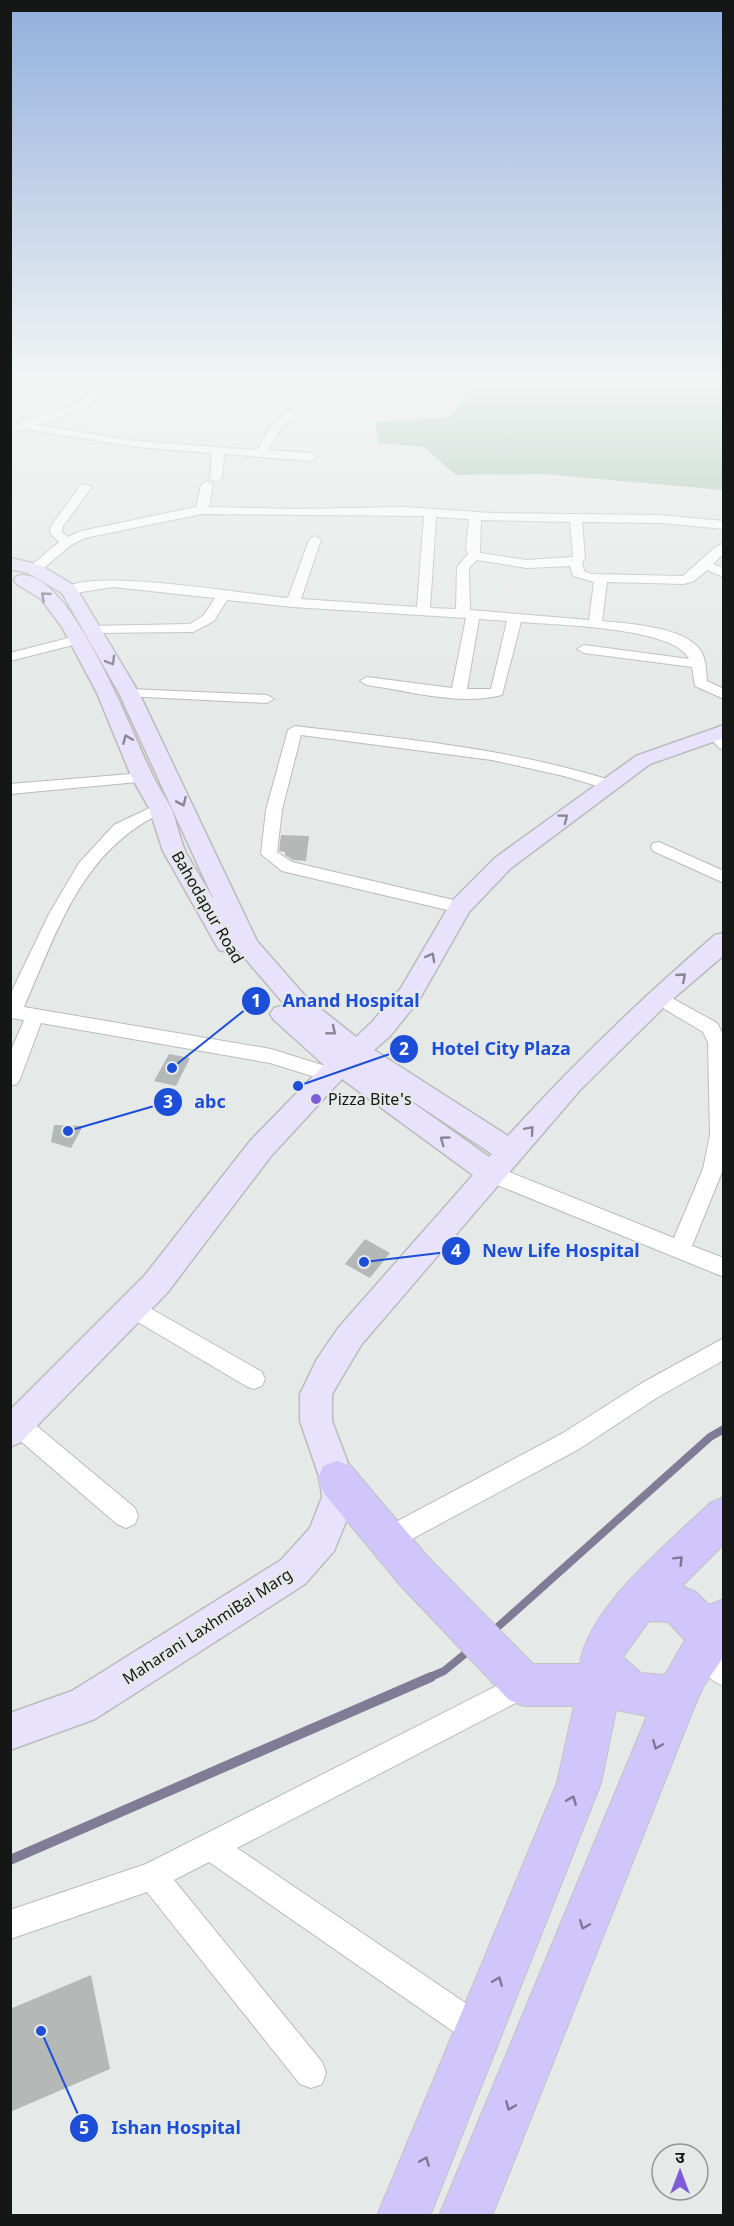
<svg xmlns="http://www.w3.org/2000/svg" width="734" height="2226" viewBox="0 0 734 2226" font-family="Georgia,'Noto Sans Devanagari',serif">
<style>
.green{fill:#9cbfaf}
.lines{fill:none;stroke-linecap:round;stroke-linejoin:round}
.stream-far1{stroke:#807c96;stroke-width:8}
.stream{stroke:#807c96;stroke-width:10}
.building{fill:#b4b8b6}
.street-casing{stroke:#b9bcbb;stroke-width:2}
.secondary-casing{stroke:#b9bcbb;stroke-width:3}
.primary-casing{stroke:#c2c3c2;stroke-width:2}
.street{fill:#fff;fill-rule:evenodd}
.secondary{fill:#e8e2fd;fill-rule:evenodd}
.primary{fill:#d0c6fb;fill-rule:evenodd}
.oneway{stroke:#898795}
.oneway2{stroke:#7c7794}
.poi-dot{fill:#7d5dd7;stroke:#e5e9e7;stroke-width:2}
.labels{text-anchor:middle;stroke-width:4.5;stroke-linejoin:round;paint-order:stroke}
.street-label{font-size:16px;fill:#151716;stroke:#e5e9e7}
.poi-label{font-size:16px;fill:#151716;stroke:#e5e9e7;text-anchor:start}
.leader{fill:none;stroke:#1d4ed8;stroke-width:2}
.callout-dot{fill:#1d4ed8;stroke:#e5e9e7;stroke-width:2}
.mark-label{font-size:18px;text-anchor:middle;font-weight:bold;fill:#fff}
.callout-label{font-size:18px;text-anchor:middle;font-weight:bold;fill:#1d4ed8;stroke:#e5e9e7;stroke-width:4.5;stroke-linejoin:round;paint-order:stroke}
</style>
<rect width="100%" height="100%" fill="#e5e9e7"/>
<path class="green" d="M635,381H723V490L542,474L456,475L424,447L378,443L376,422L451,417L476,383L557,386Z"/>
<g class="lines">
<path class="stream-far1" d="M491,1633L710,1437L724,1429
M428,1678L444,1671L471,1649"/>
<path class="stream" d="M10,1860L431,1677"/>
</g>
<path class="building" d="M281,835L309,836L306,861L293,860L285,855V852L279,851Z
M169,1054L190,1058L176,1086L154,1081Z
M54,1125L83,1126L71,1148L51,1142Z
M365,1239L390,1253L370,1278L345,1264Z
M91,1975L110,2069L10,2112V2009Z"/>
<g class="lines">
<g class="street-casing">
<path id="street" d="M116,381H128L75,412L37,425L136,441L257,450L273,423L289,411L295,414L282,427L268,450L311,453L317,457L311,461L224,454L222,478L216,482L210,478L212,453L136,447L24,429L10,433V426L67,408Z
M207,481L213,485L209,507L297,509L406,507L492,513L661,515L724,521V529L661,523L582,522L585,559L582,562L584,571L591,574L683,576L714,548L724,543V553L713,564L724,568V577L707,570L694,581L684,584L607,582L602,621C630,624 676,626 697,646C706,655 706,669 707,681L724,689V699L695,686L692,667L584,653L577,649L584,645L689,659C675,627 555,625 521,622L502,695C459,706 410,691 367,685L360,681L367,677L452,688L466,618L293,607L227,600L214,621L193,632L92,633L87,632V626L190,624L204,615L215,598L113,587L69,594L62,590C87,566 248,595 288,598L309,540L315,536L321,540L301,599L417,607L424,516L202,514L85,538L71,545L39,572L34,573L27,569L59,542L50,533L51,526L82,484L92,487L63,526L62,532L68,537L81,531L196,507L201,485ZM436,517L469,519L466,548L468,554L457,567L456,609L430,608ZM481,520L570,522L573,557L527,560L480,553ZM477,560L527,568L570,566L573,576L594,582L589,620L470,610L469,568ZM479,619L507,621L491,689H467Z
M76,636L81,637V643L10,661V653Z
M129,689L267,695L274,699L267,703L124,696L122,693Z
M295,726C402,739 509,748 613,781L615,784L607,789L564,776L492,760L301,735L282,810L277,852L292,862L466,903L469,907L460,913L282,871L261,854L266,810L288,730Z
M714,730L724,735V749L719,748L707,734Z
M143,773L148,775L151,778L148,781L10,794V784Z
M160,803L166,805L168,808L166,811C82,848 58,930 24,1007L271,1049L335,1069L338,1074L335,1079L328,1081L270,1063L41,1023L20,1079L17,1084L10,1086V1053L24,1020L10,1018V995L49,914L79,863L114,825Z
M659,842L724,871V883L653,851L651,847L653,843Z
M659,991L717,1023L724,1036V1167L692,1246L724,1258V1277L485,1180L482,1174L485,1168L492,1166L499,1168L674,1238L703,1169L710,1135L708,1042L703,1032L653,1002L650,997L653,992Z
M134,1299L262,1372L265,1379L262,1386L254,1389L246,1386L126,1315L123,1308L126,1301Z
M724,1338V1360L658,1397L579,1449L397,1547L388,1551L379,1547L376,1539L379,1531L563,1433L642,1383Z
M18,1413L26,1417L135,1508L138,1516L135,1524L126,1528L117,1524L10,1432V1416Z
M701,1639L710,1643L724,1655V1686C709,1680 694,1667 688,1652L692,1643Z
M524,1672L533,1676L537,1685L533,1694L237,1848L489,2019L493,2030L489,2041L478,2045L467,2041L209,1862L174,1880L322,2062L326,2073L322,2084L311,2088L300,2084L147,1892L10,1939V1910L146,1864Z"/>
</g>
<g class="secondary-casing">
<path id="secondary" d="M10,558L40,565L75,586L139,693L257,941L306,997L356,1037L372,1022L401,988L452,901L495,858L636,756L724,725V738L650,764L511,868L469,912L419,1000L390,1036L374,1050L508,1136C573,1064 642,998 715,935L724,933V955L668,1003L580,1090L361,1345L332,1394V1421L354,1479L356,1497L334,1551L305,1584L95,1719L10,1750V1713L72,1691L281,1560L310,1528L322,1497L320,1479L300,1421V1394L305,1384L317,1359L339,1327L473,1175L342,1079L271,1156L167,1293L21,1442L10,1447V1410L145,1275L251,1140L324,1065L274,1020L270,1014L274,1008L285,1005L237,949L228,952L219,950L163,851L149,808L132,778L97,693L62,627L41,599L17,584L14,580L17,576C70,563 134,740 154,778C159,789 167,799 172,810C177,824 180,840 186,853C195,869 205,884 214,900L119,693L62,593L28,573L10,569ZM391,1087L492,1154L489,1157Z"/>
</g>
<g class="primary-casing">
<path id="primary" d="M337,1461L351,1466L428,1557L533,1664H580C588,1607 670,1542 710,1503L724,1497V1544L682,1586L696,1592L709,1605L724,1599V1656L703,1687L695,1705L492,2216H439L647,1716L616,1710L601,1783L430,2216H377L557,1783L574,1706H524L509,1700L400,1585L323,1492L318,1479L323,1466ZM649,1621L668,1622L685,1640L665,1675L641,1673L623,1657Z"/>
</g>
<use href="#street" class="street"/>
<use href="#secondary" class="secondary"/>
<use href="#primary" class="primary"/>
</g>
<defs><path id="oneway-chevron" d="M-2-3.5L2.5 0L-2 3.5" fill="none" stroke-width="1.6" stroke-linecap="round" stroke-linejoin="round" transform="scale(1.5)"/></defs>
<g class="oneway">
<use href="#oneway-chevron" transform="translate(45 596) rotate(-139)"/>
<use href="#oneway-chevron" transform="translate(111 661) rotate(60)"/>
<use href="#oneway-chevron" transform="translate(127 739) rotate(-113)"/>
<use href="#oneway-chevron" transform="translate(182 802) rotate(66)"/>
<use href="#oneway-chevron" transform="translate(564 818) rotate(-37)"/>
<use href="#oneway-chevron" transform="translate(431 957) rotate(-61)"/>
<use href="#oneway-chevron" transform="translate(682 977) rotate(-41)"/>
<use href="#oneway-chevron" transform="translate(332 1031) rotate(39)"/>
<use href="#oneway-chevron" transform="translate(530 1130) rotate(-49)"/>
<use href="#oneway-chevron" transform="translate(444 1140) rotate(-144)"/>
</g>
<g class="oneway2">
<use href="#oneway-chevron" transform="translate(679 1560) rotate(-45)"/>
<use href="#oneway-chevron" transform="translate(657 1745) rotate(112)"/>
<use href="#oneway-chevron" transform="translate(572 1800) rotate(-68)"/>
<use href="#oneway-chevron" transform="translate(584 1925) rotate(112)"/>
<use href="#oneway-chevron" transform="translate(498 1981) rotate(-68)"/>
<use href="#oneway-chevron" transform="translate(510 2106) rotate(112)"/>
<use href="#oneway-chevron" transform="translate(425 2161) rotate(-68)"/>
</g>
<linearGradient id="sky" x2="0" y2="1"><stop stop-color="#91afdd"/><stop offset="0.55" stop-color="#f3f5f4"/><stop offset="1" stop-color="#f3f5f4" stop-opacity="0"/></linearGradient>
<rect width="734" height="692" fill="url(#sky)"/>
<circle class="poi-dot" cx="316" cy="1099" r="6"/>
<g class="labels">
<g class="street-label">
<text transform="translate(208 907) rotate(60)" y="6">Bahodapur Road</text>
<text transform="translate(207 1626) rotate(-33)" y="6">Maharani LaxhmiBai Marg</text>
</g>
<g class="poi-label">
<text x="328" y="1105">Pizza Bite's</text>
</g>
</g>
<path class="leader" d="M172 1068L256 1001M298 1086L404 1049M68 1131L168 1102M364 1262L456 1251M41 2031L84 2128"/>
<g class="callout-dot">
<circle cx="172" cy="1068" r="6"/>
<circle cx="298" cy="1086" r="6"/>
<circle cx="68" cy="1131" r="6"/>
<circle cx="364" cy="1262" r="6"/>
<circle cx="41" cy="2031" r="6"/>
<circle cx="256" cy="1001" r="15"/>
<circle cx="404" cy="1049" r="15"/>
<circle cx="168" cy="1102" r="15"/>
<circle cx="456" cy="1251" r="15"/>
<circle cx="84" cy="2128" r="15"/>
</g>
<g class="mark-label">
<text x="256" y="1007">1</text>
<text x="404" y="1055">2</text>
<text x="168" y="1108">3</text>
<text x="456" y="1257">4</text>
<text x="84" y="2134">5</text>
</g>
<g class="callout-label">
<text x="351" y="1007">Anand Hospital</text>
<text x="501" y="1055">Hotel City Plaza</text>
<text x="210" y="1108">abc</text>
<text x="561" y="1257">New Life Hospital</text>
<text x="176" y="2134">Ishan Hospital</text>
</g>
<rect width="734" height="2226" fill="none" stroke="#151716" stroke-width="24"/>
<g transform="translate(680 2172)"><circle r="28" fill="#e5e9e7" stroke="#929593" stroke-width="1.5"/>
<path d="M0-4.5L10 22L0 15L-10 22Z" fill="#7d5dd7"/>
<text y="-9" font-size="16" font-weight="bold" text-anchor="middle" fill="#151716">उ</text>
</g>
</svg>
